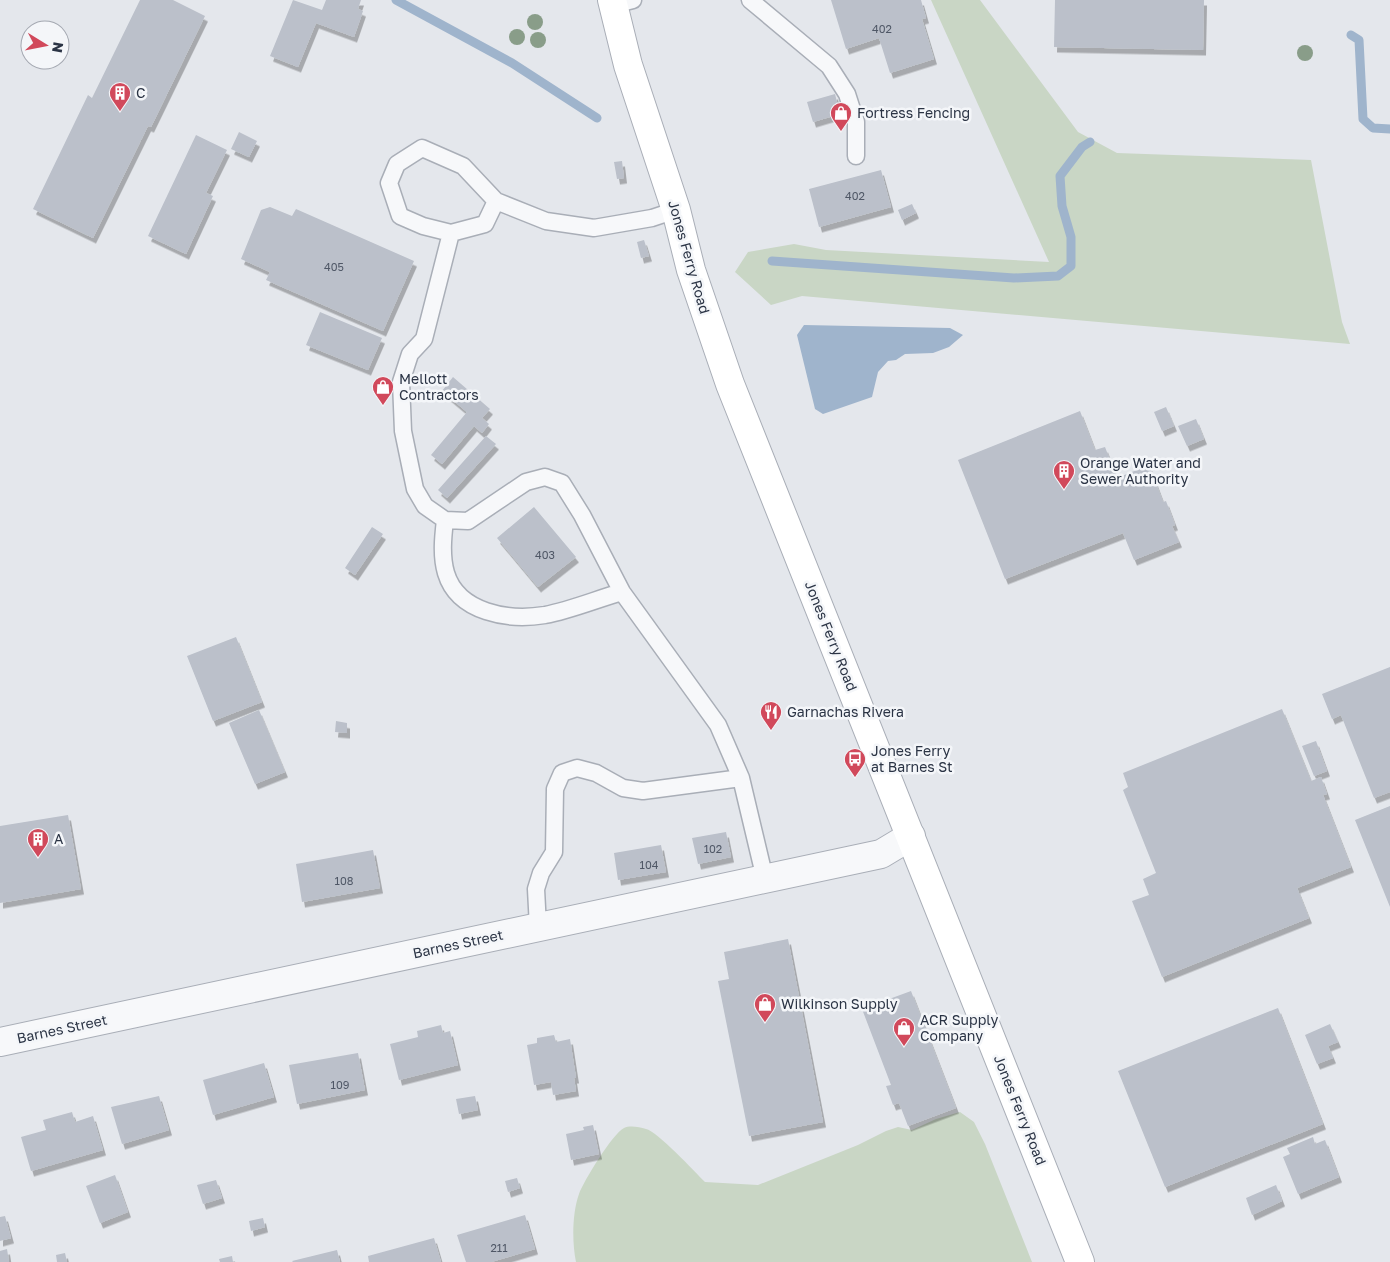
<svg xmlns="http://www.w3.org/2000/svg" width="1390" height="1262" viewBox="0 0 1390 1262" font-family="'Golos Text',sans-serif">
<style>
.green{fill:#c9d6c5}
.water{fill:#9fb4cc}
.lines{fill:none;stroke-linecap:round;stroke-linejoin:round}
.stream{stroke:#9fb4cc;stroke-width:9}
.building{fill:#bbc0ca;filter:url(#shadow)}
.service-casing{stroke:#a9aeb7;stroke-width:19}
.minor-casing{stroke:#a9aeb7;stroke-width:30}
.secondary-casing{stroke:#a9aeb7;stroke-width:30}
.service{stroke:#f7f8fa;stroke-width:16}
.minor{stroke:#f7f8fa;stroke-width:28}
.secondary{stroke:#fff;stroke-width:28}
.tree{fill:#899d89}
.labels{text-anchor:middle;stroke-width:5;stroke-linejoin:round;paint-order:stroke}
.number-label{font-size:11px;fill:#4f5766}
.poi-label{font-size:14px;fill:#2b3445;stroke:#f4f6f9;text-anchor:start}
.street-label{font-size:14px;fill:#2b3445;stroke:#f4f6f9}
</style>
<defs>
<filter id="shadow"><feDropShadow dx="3" dy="5.5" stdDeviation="0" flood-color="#0004"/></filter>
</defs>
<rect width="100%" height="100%" fill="#e4e7ec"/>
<path class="green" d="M931,0H980L1078,132L1117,153L1311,160L1342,322L1350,344L802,296L771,305L735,272L748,252L794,244L826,250L1049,262Z
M960,1112L974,1122L985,1144L1032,1262H576C572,1243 572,1213 579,1194C583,1182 613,1133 624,1128C630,1125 639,1127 646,1129C657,1131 695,1172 705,1182L758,1185L858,1145L886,1131L898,1127L912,1130L936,1119Z"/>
<path class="water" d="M804,325L950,328L963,335L949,347L933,353L905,354L896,360L888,361L878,372L872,397L823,414L815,409L797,335Z"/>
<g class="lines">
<path class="stream" d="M396,0L512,63L597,118
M1351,35L1359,40L1363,119L1373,128L1390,129
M772,261L1014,278L1058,276L1071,266V237L1062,206L1060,176L1082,147L1090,142"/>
</g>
<path class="building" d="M140,0H173L205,16L151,127L148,126L93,238L33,209L88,95L92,98Z
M293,0L322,10L326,0H361L358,9L363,11L354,37L316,23L298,67L270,56Z
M831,0H921L926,18L922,19L934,59L890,73L879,38L846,49Z
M1055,0H1204L1203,50L1054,47Z
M835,94L840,114L813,122L807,102Z
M239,132L257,141L249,157L231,149Z
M196,135L227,150L206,193L213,196L186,254L148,236Z
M622,161L624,178L617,179L614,162Z
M881,170L891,207L819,227L809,189Z
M912,204L916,213L902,220L898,210Z
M270,207L292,216L296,209L414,261L383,331L266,280L270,272L241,259L261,210Z
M644,240L649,256L641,258L637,242Z
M320,312L382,338L368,370L306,345Z
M453,377L490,409L482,418L489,424L482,433L474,426L442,464L431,455L467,412L442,391Z
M1166,407L1174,426L1162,431L1154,412Z
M1080,411L1095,450L1105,447L1117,478L1149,465L1163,502L1166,501L1175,525L1172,526L1179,542L1134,560L1123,533L1005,579L958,460Z
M1196,419L1204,439L1187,446L1178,426Z
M486,436L496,444L447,498L438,490Z
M534,507L576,557L538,587L497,538Z
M372,527L383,534L355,575L345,568Z
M236,637L262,702L213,721L187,656Z
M1390,667V792L1374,798L1341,715L1332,719L1322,694Z
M1282,709L1311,781L1321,777L1327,794L1323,795L1351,867L1297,888L1309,918L1162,977L1132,901L1149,895L1143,879L1156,873L1123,790L1128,787L1123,773Z
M259,710L285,772L255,784L229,723Z
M336,721L347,723V733L335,732Z
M1316,741L1327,771L1314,776L1302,746Z
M1390,806V907L1355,820Z
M68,815L81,889L0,903V826Z
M726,832L731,857L698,864L692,838Z
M661,845L666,872L618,880L614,853Z
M373,850L380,888L302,902L296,864Z
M788,939L823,1122L749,1136L718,981L729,979L724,952Z
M911,991L956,1108L908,1126L899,1103L893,1105L886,1086L891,1085L862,1009Z
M1278,1008L1323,1124L1165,1187L1118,1071Z
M1330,1024L1338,1042L1328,1046L1333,1058L1317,1064L1305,1035Z
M441,1025L443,1033L450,1031L458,1065L399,1080L390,1044L418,1037L417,1031Z
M554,1035L556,1042L570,1039L576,1078H574L576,1091L553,1095L551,1082L534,1085L527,1045L537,1043V1038Z
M358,1053L365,1090L297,1104L289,1065Z
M264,1063L274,1097L213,1115L203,1080Z
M159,1096L169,1130L122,1144L111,1107Z
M475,1096L478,1110L459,1114L456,1099Z
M72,1112L75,1122L93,1116L103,1150L31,1171L21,1137L46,1130L43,1120Z
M593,1125L599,1154L571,1160L566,1134L584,1130L583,1127Z
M1313,1137L1315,1144L1325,1140L1339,1177L1298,1194L1283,1157L1290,1154L1287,1148Z
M115,1175L128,1212L100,1223L86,1186Z
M517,1178L520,1188L508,1192L505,1181Z
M216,1180L222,1198L203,1204L197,1185Z
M1276,1185L1282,1201L1252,1215L1246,1198Z
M525,1215L535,1249L491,1262H466L457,1235Z
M5,1216L11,1238L0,1241V1217Z
M263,1218L265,1227L251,1231L249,1221Z
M434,1238L441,1262H369L368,1256Z
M7,1249L9,1262H0V1251Z
M337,1250L340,1262H293L292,1261Z
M65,1253L67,1262H57L56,1255Z
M232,1256L233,1262H220L219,1259Z"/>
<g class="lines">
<g class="service-casing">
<path id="service" d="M750,0L829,66L847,94L856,122V156
M613,5L633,0
M496,201L485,224L451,233L423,226L400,216L389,183L397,164L422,148L463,166L496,201L546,221L594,228L652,218L676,210
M451,233L424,339L410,354L401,382L403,431L415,489L425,506L445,520L468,521L526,482L545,477L562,483L582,515L622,592L718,725L741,778
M445,520C443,537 441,556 446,573C458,613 509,621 545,615C571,610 597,599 622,592
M538,927L536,889L541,873L554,852L555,789L562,773L577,768L596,773L623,788L643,791L741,778L765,879"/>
</g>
<g class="minor-casing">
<path id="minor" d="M0,1042L881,854L911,836"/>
</g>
<g class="secondary-casing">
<path id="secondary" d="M612,0L628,65L676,210L691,270L730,384L1080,1262"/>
</g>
<use href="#service" class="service"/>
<use href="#minor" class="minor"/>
<use href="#secondary" class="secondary"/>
</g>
<g class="tree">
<circle cx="535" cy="22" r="8"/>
<circle cx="517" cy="37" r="8"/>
<circle cx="538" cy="40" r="8"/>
<circle cx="1305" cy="53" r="8"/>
</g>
<defs>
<g id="building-pin" transform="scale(1.125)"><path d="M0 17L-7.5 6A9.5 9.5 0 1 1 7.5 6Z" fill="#d1495b" stroke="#f4f6f9"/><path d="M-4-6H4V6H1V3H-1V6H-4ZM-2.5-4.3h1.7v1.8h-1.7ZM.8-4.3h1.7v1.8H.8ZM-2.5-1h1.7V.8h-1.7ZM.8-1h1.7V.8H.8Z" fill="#fff"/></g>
<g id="shop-pin" transform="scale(1.125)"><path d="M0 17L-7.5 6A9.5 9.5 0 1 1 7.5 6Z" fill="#d1495b" stroke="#f4f6f9"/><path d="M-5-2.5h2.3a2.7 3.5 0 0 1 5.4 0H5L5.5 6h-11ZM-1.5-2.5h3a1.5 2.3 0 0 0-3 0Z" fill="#fff"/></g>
<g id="restaurant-pin" transform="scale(1.125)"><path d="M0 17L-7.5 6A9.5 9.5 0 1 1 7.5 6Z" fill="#d1495b" stroke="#f4f6f9"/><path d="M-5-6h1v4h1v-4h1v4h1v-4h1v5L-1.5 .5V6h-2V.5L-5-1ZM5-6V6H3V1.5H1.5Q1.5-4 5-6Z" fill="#fff"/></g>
<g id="bus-pin" transform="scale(1.125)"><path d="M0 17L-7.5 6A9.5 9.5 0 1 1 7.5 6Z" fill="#d1495b" stroke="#f4f6f9"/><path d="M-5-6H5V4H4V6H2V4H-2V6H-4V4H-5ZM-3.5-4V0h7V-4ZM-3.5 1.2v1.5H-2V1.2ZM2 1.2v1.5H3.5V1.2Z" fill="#fff"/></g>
</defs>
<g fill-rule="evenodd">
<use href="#building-pin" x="120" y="93"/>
<use href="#shop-pin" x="841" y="113"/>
<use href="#shop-pin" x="383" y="387"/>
<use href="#building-pin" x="1064" y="471"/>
<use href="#restaurant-pin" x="771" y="712"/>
<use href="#bus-pin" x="855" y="759"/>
<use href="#building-pin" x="38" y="839"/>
<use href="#shop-pin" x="765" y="1004"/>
<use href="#shop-pin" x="904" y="1028"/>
</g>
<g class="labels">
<g class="number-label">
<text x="882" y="33">402</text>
<text x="855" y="200">402</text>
<text x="334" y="271">405</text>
<text x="545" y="559">403</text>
<text x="713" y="853">102</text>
<text x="649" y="869">104</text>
<text x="344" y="885">108</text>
<text x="340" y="1089">109</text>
<text x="499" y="1252">211</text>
</g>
<g class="poi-label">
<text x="136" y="98">C</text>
<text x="857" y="118">Fortress Fencing</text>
<text x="399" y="384">Mellott<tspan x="399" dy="16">Contractors</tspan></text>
<text x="1080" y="468">Orange Water and<tspan x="1080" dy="16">Sewer Authority</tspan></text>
<text x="787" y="717">Garnachas Rivera</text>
<text x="871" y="756">Jones Ferry<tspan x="871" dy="16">at Barnes St</tspan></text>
<text x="54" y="844">A</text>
<text x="781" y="1009">Wilkinson Supply</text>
<text x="920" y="1025">ACR Supply<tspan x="920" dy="16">Company</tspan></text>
</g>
<g class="street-label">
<text transform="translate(689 257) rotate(74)" y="5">Jones Ferry Road</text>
<text transform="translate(831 636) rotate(68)" y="5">Jones Ferry Road</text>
<text transform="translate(458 944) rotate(-12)" y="5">Barnes Street</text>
<text transform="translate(62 1029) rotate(-12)" y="5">Barnes Street</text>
<text transform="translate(1020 1110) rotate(68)" y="5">Jones Ferry Road</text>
</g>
</g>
<g transform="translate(45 45) rotate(100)"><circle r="24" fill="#f4f6f9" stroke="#a4a8b1"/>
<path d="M0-4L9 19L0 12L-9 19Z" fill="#d1495b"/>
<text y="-8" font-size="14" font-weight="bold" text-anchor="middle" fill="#2b3445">N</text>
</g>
</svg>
